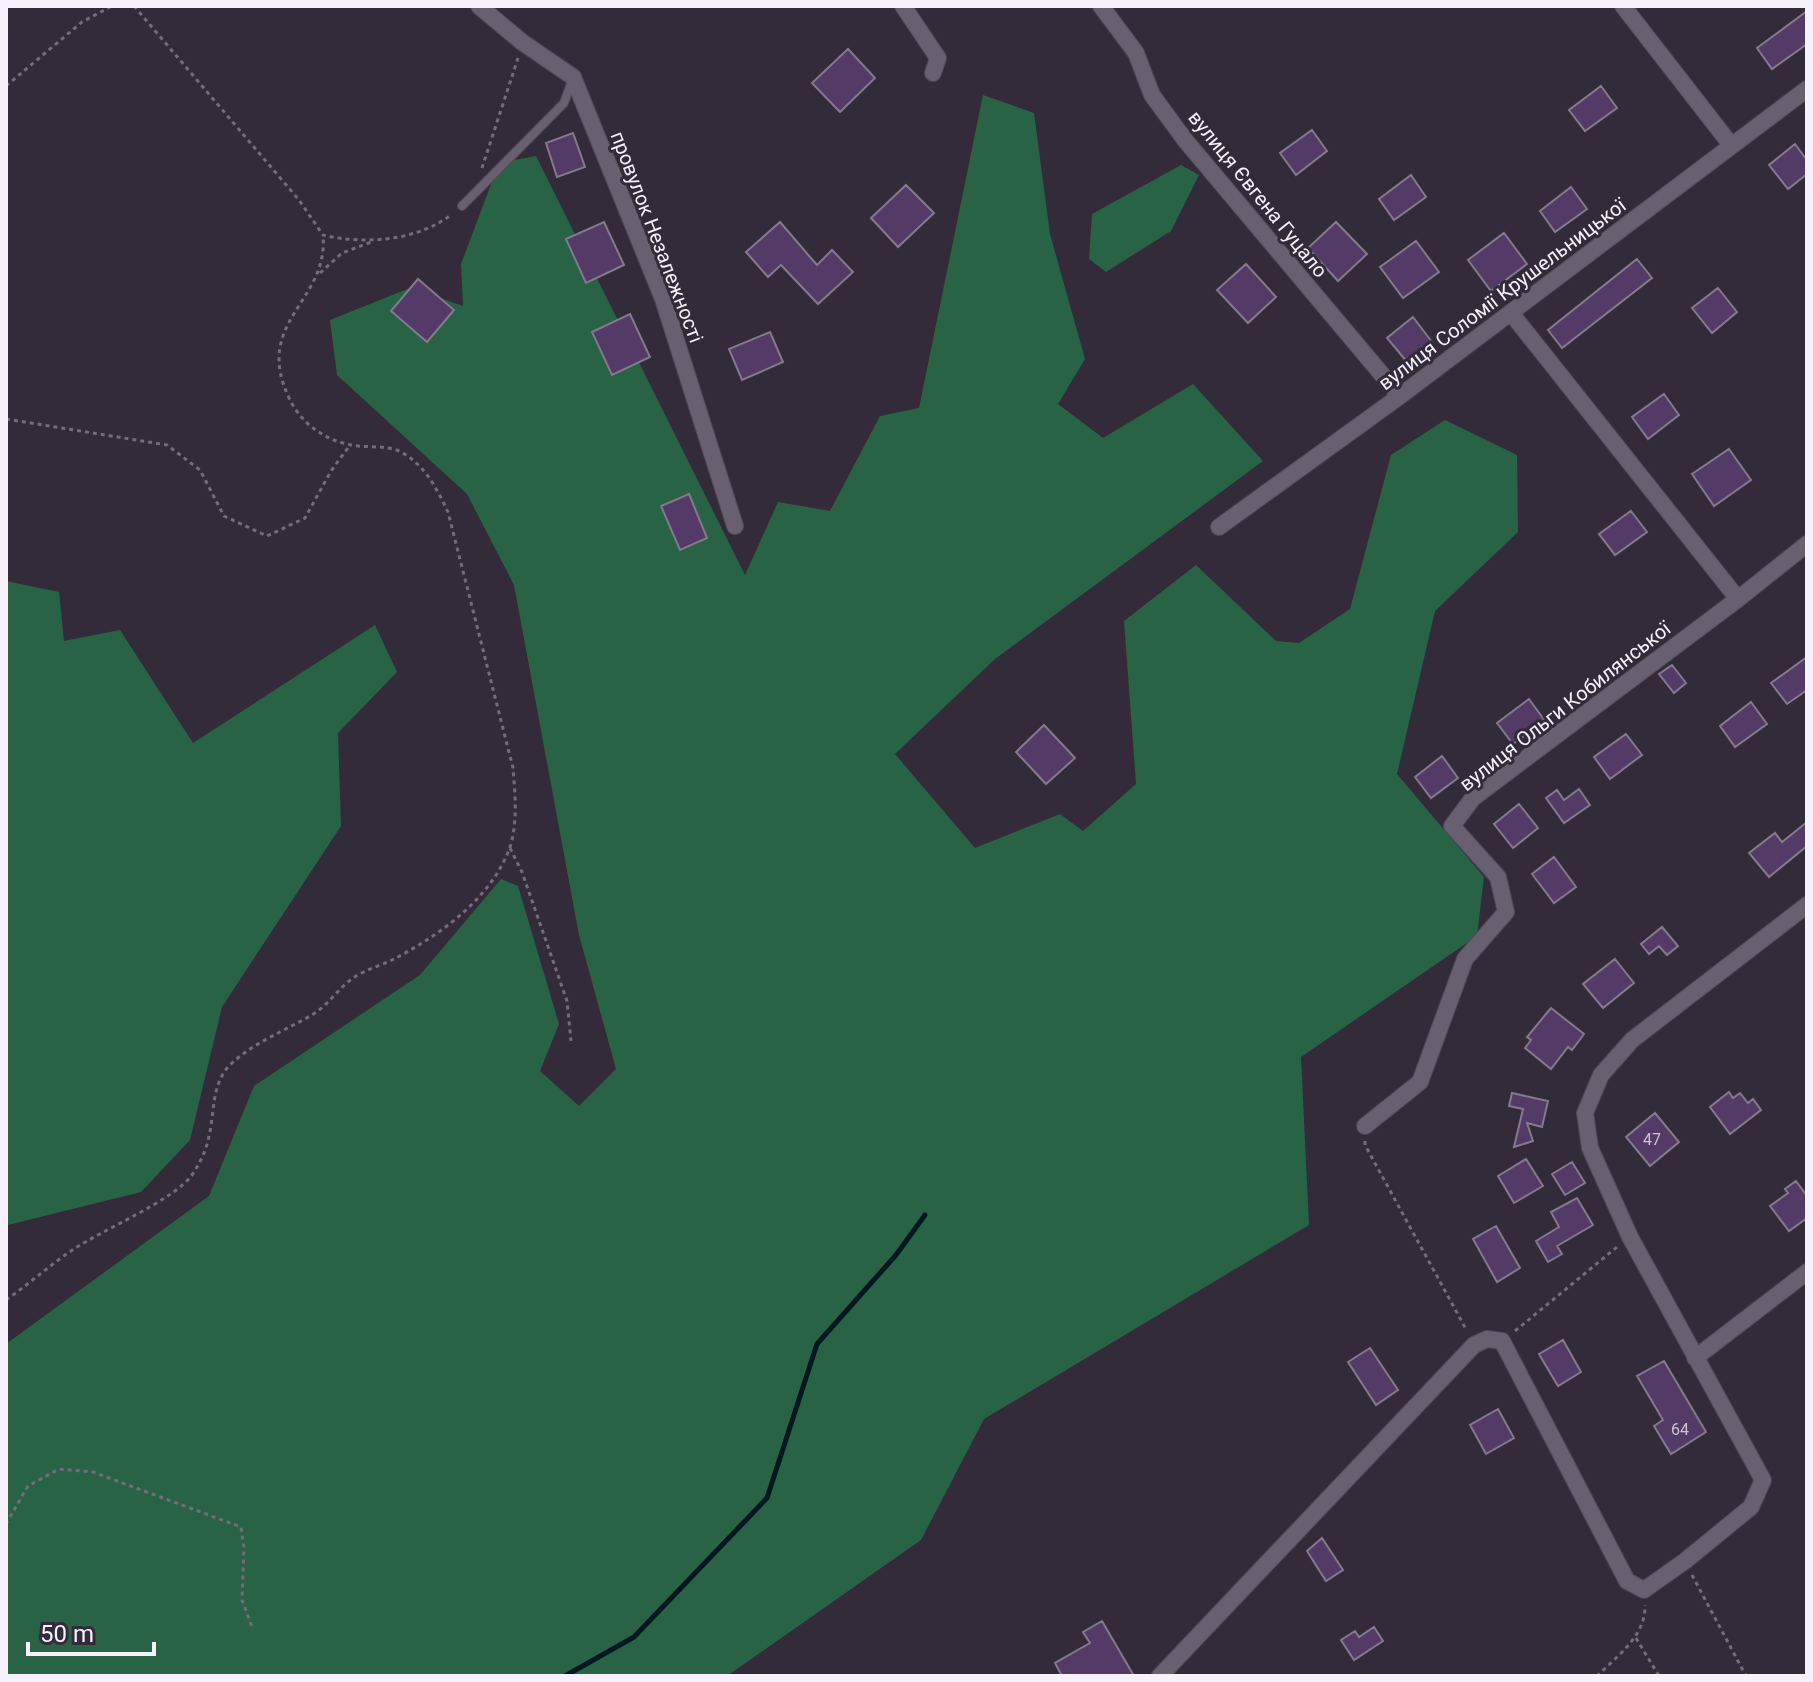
<svg xmlns="http://www.w3.org/2000/svg" width="1813" height="1682" viewBox="0 0 1813 1682" font-family="Roboto,sans-serif">
<style>
.green{fill:#296346}
.lines{fill:none;stroke-linecap:round;stroke-linejoin:round}
.stream{stroke:#031720;stroke-width:5}
.building{fill:#533a67;stroke:#837a8b;stroke-width:2}
.lane-casing{stroke:#4f4855;stroke-width:10}
.street-casing{stroke:#4f4855;stroke-width:18}
.path{stroke:#746d79;stroke-width:3;stroke-dasharray:4 4;stroke-linecap:butt}
.lane{stroke:#685f70;stroke-width:8}
.street{stroke:#685f70;stroke-width:16}
.labels{text-anchor:middle;stroke-width:6;stroke-linejoin:round;paint-order:stroke}
.number-label{font-size:16px;fill:#cdc3d6}
.street-label{font-size:20px;fill:#f6f1fb;stroke:#332b39}
</style>
<rect width="100%" height="100%" fill="#332b39"/>
<path class="green" d="M983,95L1034,113L1050,234L1085,359L1058,404L1103,438L1193,384L1263,461L995,659L895,754L975,848L1060,814L1083,831L1136,784L1124,621L1196,565L1276,641L1299,643L1350,609L1391,455L1445,420L1517,455L1518,532L1435,611L1397,774L1484,877L1477,936L1301,1057L1309,1225L984,1419L921,1540L727,1676H6V1344L209,1196L254,1086L420,975L501,879L518,886L559,1024L540,1071L579,1106L616,1069L579,935L514,585L467,494L337,375L330,320L410,288L463,306L461,264L499,163L536,156L745,575L778,502L830,511L880,416L919,408Z
M1181,165L1199,175L1171,231L1106,272L1089,259L1092,214Z
M6,581L59,592L64,641L120,630L193,743L375,625L397,672L338,733L341,826L222,1007L190,1140L141,1192L8,1225L6,1221Z"/>
<g class="lines">
<path class="stream" d="M565,1676L634,1637L767,1498L817,1344L896,1255L925,1215"/>
</g>
<path class="building" d="M1807,11V44L1772,69L1757,48Z
M848,49L875,78L840,112L812,83Z
M1601,86L1617,108L1585,131L1569,110Z
M1312,130L1327,151L1296,175L1280,153Z
M573,133L585,167L557,177L546,143Z
M1795,144L1807,160V174L1788,189L1769,165Z
M1411,175L1426,197L1394,220L1379,199Z
M906,185L934,213L898,247L871,218Z
M1571,187L1587,209L1555,232L1540,211Z
M604,222L624,265L586,283L566,239Z
M780,222L817,265L832,250L853,272L818,304L781,265L768,277L746,252Z
M1336,222L1367,254L1338,281L1308,248Z
M1504,233L1527,264L1491,291L1468,260Z
M1416,241L1439,272L1403,298L1380,267Z
M1637,259L1652,278L1562,348L1548,330Z
M1246,264L1276,297L1248,323L1217,290Z
M418,279L454,310L427,342L391,311Z
M1718,288L1737,312L1712,333L1692,308Z
M630,314L650,357L612,375L592,332Z
M1413,317L1432,342L1407,362L1387,338Z
M770,332L783,362L742,380L729,349Z
M1664,394L1679,415L1648,439L1632,417Z
M1729,449L1751,480L1714,506L1692,474Z
M689,494L707,538L680,550L661,506Z
M1631,511L1647,532L1615,555L1599,534Z
M1807,657V690L1787,704L1771,683Z
M1672,665L1686,683L1674,693L1659,674Z
M1529,699L1545,721L1513,744L1497,723Z
M1751,702L1767,724L1735,747L1720,726Z
M1044,725L1075,758L1046,784L1016,752Z
M1626,734L1642,755L1610,779L1594,757Z
M1442,756L1458,778L1431,798L1415,777Z
M1579,789L1590,805L1564,823L1546,798L1557,790L1564,800Z
M1519,804L1538,828L1513,848L1494,824Z
M1807,822V846L1769,877L1749,853L1775,833L1782,842Z
M1554,857L1576,887L1554,903L1532,874Z
M1662,927L1678,946L1667,955L1659,946L1649,954L1641,944Z
M1615,959L1634,983L1603,1008L1583,984Z
M1551,1008L1584,1034L1572,1050L1568,1047L1551,1069L1525,1048L1531,1040L1527,1037Z
M1729,1092L1733,1098L1740,1093L1748,1103L1753,1099L1761,1110L1730,1134L1710,1107Z
M1512,1093L1548,1101L1542,1127L1527,1123L1533,1141L1514,1147L1523,1109L1509,1106Z
M1655,1113L1679,1142L1650,1166L1626,1137Z
M1526,1159L1543,1186L1514,1203L1498,1176Z
M1572,1162L1585,1183L1565,1195L1552,1174Z
M1796,1181L1807,1196V1218L1789,1231L1770,1206L1788,1193L1785,1189Z
M1577,1198L1593,1225L1557,1246L1562,1254L1548,1262L1536,1241L1559,1227L1551,1212Z
M1496,1226L1520,1268L1497,1282L1473,1239Z
M1563,1340L1581,1372L1558,1386L1539,1354Z
M1370,1348L1398,1390L1376,1405L1348,1362Z
M1664,1361L1706,1432L1671,1454L1654,1426L1663,1420L1637,1376Z
M1498,1409L1514,1438L1486,1454L1470,1425Z
M1322,1538L1343,1570L1326,1581L1307,1551Z
M1102,1621L1134,1676H1062L1055,1663L1090,1643L1083,1632Z
M1374,1627L1383,1641L1354,1660L1341,1640L1355,1631L1359,1637Z"/>
<g class="lines">
<g class="lane-casing">
<path id="lane" d="M462,206L564,103L572,81"/>
</g>
<g class="street-casing">
<path id="street" d="M479,6L522,42L573,77L663,299L735,526
M903,6L938,58L933,73
M1101,6L1136,53L1152,95L1185,140L1400,396
M1623,6L1731,145
M1511,313L1738,599
M1219,527L1400,396L1807,89
M1365,1126L1420,1082L1465,959L1506,912L1498,877L1452,826L1473,798L1738,599L1807,544
M1695,1358L1807,1272
M1160,1676L1474,1345L1487,1339L1502,1341L1627,1581L1644,1590L1685,1561L1751,1507L1763,1480L1630,1237L1590,1148L1585,1113L1601,1075L1632,1040L1807,905"/>
</g>
<path class="path" d="M134,6L299,200L323,235C364,245 418,241 452,214
M6,86L82,22L112,6
M482,168L518,58
M320,273L342,253L374,241
M6,419L167,445L200,470L224,516L267,536L305,518L331,471L350,445
M510,848L522,872L567,1001L571,1041
M1365,1141V1145L1467,1331
M6,1300C29,1284 51,1264 74,1249C104,1229 174,1200 192,1175C200,1163 206,1151 209,1136C215,1111 211,1082 232,1063C256,1041 287,1030 315,1013C330,1003 340,986 356,976C368,969 382,965 394,959C440,935 492,898 510,847C518,821 515,794 513,768L448,512C437,489 424,463 399,451C385,445 367,448 351,445C325,440 302,424 290,400C251,321 329,303 323,235
M1515,1331L1617,1247
M6,1524L28,1486L59,1469L93,1472L241,1527L244,1548L242,1600L252,1627
M1692,1575L1746,1676
M1636,1638L1659,1676
M1597,1676C1617,1656 1646,1636 1645,1605"/>
<use href="#lane" class="lane"/>
<use href="#street" class="street"/>
</g>
<g class="labels">
<g class="number-label">
<text x="1652" y="1145">47</text>
<text x="1680" y="1435">64</text>
</g>
<g class="street-label">
<text transform="translate(1258 194) rotate(51)" y="7">вулиця Євгена Гуцало</text>
<text transform="translate(657 237) rotate(69)" y="7">провулок Незалежності</text>
<text transform="translate(1502 294) rotate(-37)" y="7">вулиця Соломії Крушельницької</text>
<text transform="translate(1565 706) rotate(-38)" y="7">вулиця Ольги Кобилянської</text>
</g>
</g>
<rect width="1813" height="1682" fill="none" stroke="#f6f1fb" stroke-width="16"/>
<path d="M28 1642v12h126v-12" fill="none" stroke="#f6f1fb" stroke-width="4"/>
<text x="40" y="1642" font-size="24" fill="#f6f1fb" stroke="#332b39" stroke-width="6" paint-order="stroke">50 m</text>
</svg>
